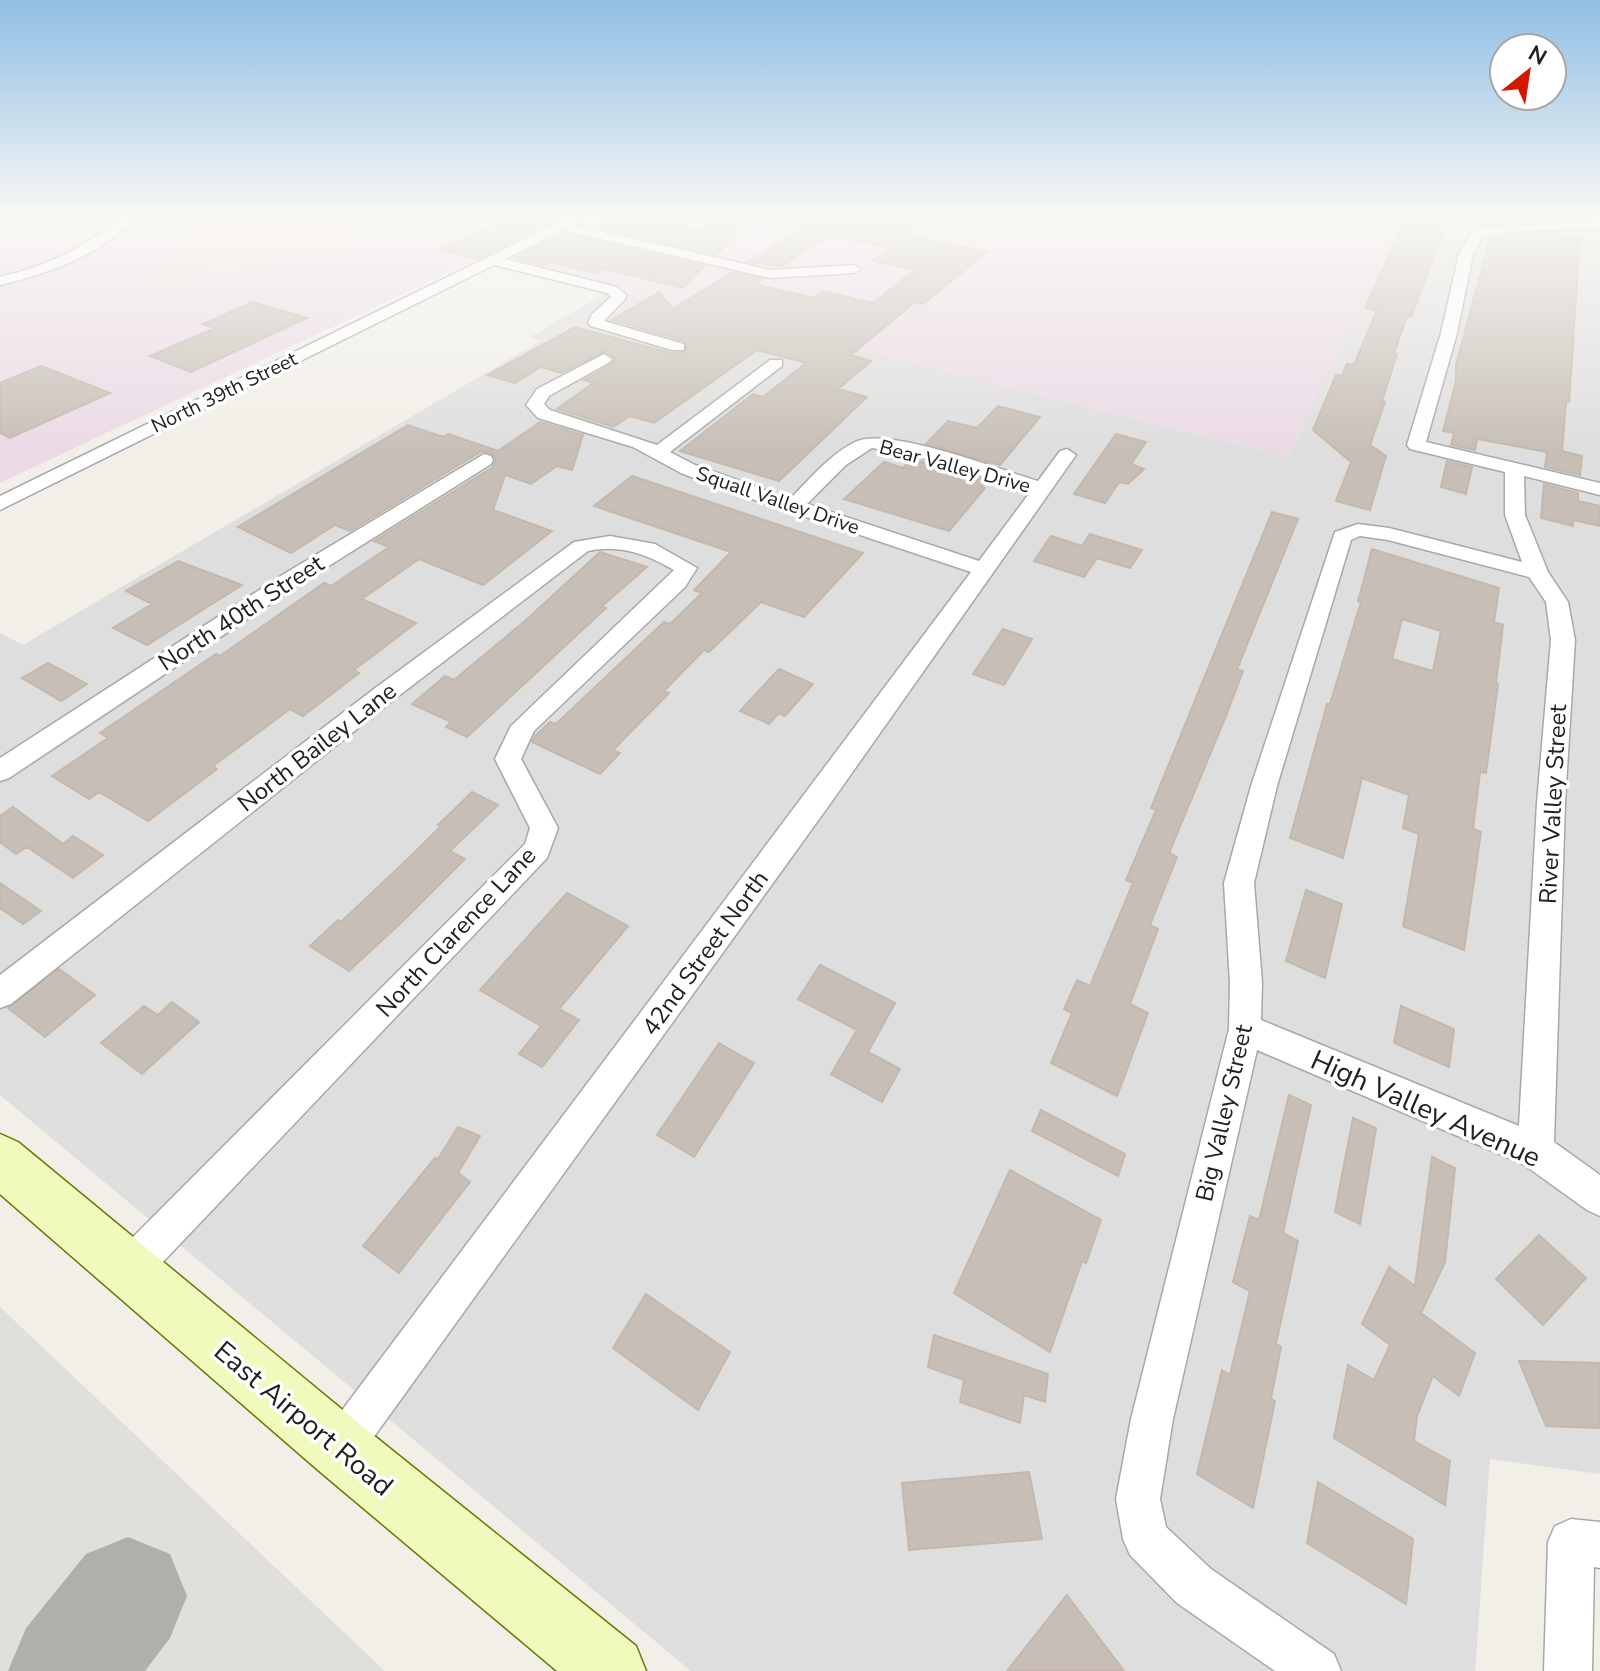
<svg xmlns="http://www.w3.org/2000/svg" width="1600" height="1671" viewBox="0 0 1600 1671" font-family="'Nunito Sans',sans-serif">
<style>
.residential{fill:#dfdede}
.commercial{fill:#f2dcd8}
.industrial{fill:#ebdae6}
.airport{fill:#e0dfd9}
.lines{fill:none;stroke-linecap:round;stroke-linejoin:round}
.taxiway{fill:#b0afac;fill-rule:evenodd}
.building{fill:#c7bfb7;stroke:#c4b8aa;stroke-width:2;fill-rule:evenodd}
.street-casing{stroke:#a8a8a8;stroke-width:3}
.secondary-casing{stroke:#627c04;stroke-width:3}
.street{fill:#fff;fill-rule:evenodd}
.secondary{fill:#f1fabd;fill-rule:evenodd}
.labels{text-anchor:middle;stroke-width:7;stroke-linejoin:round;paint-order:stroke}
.far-street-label{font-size:20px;fill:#212121;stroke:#fff}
.street-label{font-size:24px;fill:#212121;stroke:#fff}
.near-street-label{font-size:28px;fill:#212121;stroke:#fff}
</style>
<rect width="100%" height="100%" fill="#f2efe8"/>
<path class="residential" d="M1397,217H1600V1474L1490,1459L1475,1671H691L0,1095V633L23,645L540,341L530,337L614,288L1288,457Z"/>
<path class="commercial" d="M0,217H177L170,224L127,225L106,230L0,233Z
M219,217H368L350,244L132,287Z
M405,217H566L522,238L476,227Z"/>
<path class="industrial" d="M177,217H219L134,287L350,244L368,217H405L476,227L522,238L0,483V233L105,230L127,225L169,224Z
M606,217H1397L1288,457L511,263Z"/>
<path class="airport" d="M0,1307L385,1671H0Z"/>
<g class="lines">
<path class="taxiway" d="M128,1537L170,1554L187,1596L170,1638L145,1671H8L26,1628L86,1554Z"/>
</g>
<path class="building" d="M514,217L547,225L477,259L440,250Z
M624,217H647L705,230L718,217H753L716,255L602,228Z
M829,217H910L912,237L987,252L923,304L915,302L851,355L871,361L838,389L867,397L779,481L680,451L753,394L763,397L806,363L757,350L654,423L630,416L613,427L557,409L593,383L584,380L612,364L615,358L606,351L561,373L541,367L515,383L488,375L575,327L671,353L686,352L685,341L612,320L659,292L673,309L732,272L762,279L755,284L814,298L823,291L873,303L915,270L872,261L890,248L829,235L782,266L748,262L810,223L829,227Z
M1406,217H1448L1411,317L1407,316L1394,353L1397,354L1382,401L1385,402L1370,445L1386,456L1370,510L1336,501L1351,462L1313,430L1336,375L1342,376L1347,364L1354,365L1377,310L1365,308Z
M563,233L705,266L683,288L605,269L596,274L550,262L543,265L514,258Z
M1555,233L1580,237L1569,402H1566L1562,451L1582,456L1580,475L1545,467L1547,452L1477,439L1475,450L1451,445L1454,433L1443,431L1456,381V365L1490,238Z
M253,302L307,318L191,372L150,356L215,328L203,324Z
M41,366L110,393L10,438L0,433V383Z
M998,406L1040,417L1000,465L926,444L948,421L977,428Z
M540,422L583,435L572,470L557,466L531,484L505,475L493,510L552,531L483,585L419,559L362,599L416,623L354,670L359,673L303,716L290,709L213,766L217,769L148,821L99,792L89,799L52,776L108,738L100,733L216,654L220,656L324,583L331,586L389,547L374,541L493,467L496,459L492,453L482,451L350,531L335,525L291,553L238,527L408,425L443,437L448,434L498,451Z
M1116,434L1146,442L1131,464L1144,469L1128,484L1119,482L1105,503L1074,494Z
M912,459L987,481L981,487L985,488L949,531L844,499L884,462L903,468Z
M1447,461L1472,467L1466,494L1441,487Z
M632,476L863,553L804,617L761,602L709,652L704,650L664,691L669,693L613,750L620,753L600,774L532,742L535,736L550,722L556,724L664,622L670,624L702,593L694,590L731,552L594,506Z
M1544,484L1578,493V501L1600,506V526L1573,520V526L1541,518Z
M1272,512L1298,519L1237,669L1243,671L1226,716L1169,853L1177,857L1150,925L1158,929L1130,1004L1148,1013L1117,1096L1051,1063L1072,1013L1064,1009L1077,980L1090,986L1133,883L1126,880L1156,810L1151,808Z
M1090,534L1142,550L1130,568L1097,558L1084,577L1034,561L1051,536L1082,546Z
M1372,549L1499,588L1494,622L1503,625L1496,683L1498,684L1486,773L1480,772L1473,829L1481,832L1464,950L1403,926L1419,834L1403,828L1409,795L1362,778L1343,858L1290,838L1327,704H1330L1361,602L1358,601ZM1402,619L1441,631L1433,671L1392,659Z
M600,552L647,567L601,607L606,608L467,737L446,727L451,722L412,704L445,676L454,680L525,621Z
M178,561L242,585L147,645L113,628L152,604L126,591Z
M1003,629L1032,639L1004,685L973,674Z
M48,663L87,684L61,701L22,678Z
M779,669L813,684L785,716L779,713L769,724L740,711Z
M472,792L498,805L450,851L465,859L403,921L349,971L310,946L338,920L341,922L415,852L441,826L438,825Z
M13,807L63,844L73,836L103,855L73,878L27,847L16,854L0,842V816Z
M0,883L41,911L23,924L0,908Z
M1306,890L1342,904L1325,978L1286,961Z
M567,893L628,926L559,1009L579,1020L542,1067L519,1054L541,1026L480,990Z
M820,965L895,1003L868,1052L900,1069L882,1102L831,1074L857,1030L798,999Z
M59,969L95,995L45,1037L8,1008Z
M172,1002L199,1022L142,1074L101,1043L144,1006L158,1015Z
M1401,1006L1454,1029L1449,1067L1394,1043Z
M719,1043L754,1063L694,1157L657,1135Z
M1289,1095L1311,1105L1283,1233L1298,1241L1276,1344L1281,1347L1271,1399L1275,1401L1253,1508L1197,1474L1222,1370L1230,1375L1250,1291L1233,1282L1250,1216L1259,1220Z
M1041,1110L1125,1154L1118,1176L1032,1131Z
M1353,1118L1376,1128L1360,1224L1335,1212Z
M458,1127L480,1136L458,1173L470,1182L399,1273L363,1246L435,1158L438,1159Z
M1432,1157L1455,1168L1445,1262L1421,1313L1475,1353L1459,1396L1433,1376L1417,1416L1414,1441L1450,1461L1445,1505L1334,1438L1348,1365L1374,1380L1390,1345L1362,1324L1389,1267L1415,1286Z
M1010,1170L1101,1220L1086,1263L1082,1261L1050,1352L954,1293Z
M1539,1235L1586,1278L1543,1325L1496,1279Z
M646,1294L730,1352L698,1410L613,1348Z
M934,1335L1048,1374L1045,1402L1024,1395L1020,1423L960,1402L964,1380L928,1367Z
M1519,1361L1600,1363V1428L1546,1426Z
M1029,1472L1042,1539L909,1550L902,1483Z
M1318,1482L1413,1539L1406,1604L1307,1543Z
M1067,1595L1124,1671H1007Z"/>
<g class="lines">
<g class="street-casing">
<path id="street" d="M121,217H135C100,256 50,273 0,285V277C46,266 86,248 121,217Z
M570,217H586L574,225L770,270L854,265L861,269L854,273L770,278L563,230L505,259L617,287L626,295L625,299L604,321L684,344V350H672L591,326L588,323L592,314L611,297L607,293L494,265L0,510V496Z
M1600,221V229L1503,232L1482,237L1473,254L1457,333L1426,442L1600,483V495L1524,476L1525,515L1548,572L1568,602L1575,640L1565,803L1554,1142L1600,1175V1216L1587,1210L1523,1164L1257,1050L1173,1419L1160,1499L1166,1527L1211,1569L1334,1654L1341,1671H1275L1177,1603L1130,1555L1123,1539L1116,1499L1131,1419L1229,1029L1230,983L1224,883L1251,786L1335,532L1358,524L1389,528L1522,562L1505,515V472L1410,449L1407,445L1441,333L1459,254L1472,232L1484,227ZM1360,536L1388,540L1529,577L1546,602L1551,640L1537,803L1519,1126L1261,1020L1262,983L1254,883L1277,786L1351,540Z
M604,354L612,359L610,362L549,396L544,404L550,410L657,445L770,360H782V366L670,452L695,465L790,499C810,479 829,455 855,442C888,426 1000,470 1038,481L1060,451L1067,449L1076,455L830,804L355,1463L340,1470L325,1463L318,1448L325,1433L971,572L722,489L681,473L633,447L538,418L526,405L537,389ZM872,448L919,457L1031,491L979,561L807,504L846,465Z
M484,454L491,456L493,460L491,464L300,584L9,778L0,781V758L284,574Z
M610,536L655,544L697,568L685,587L534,731L521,759L558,828L547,858L141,1285L127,1290L113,1285L108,1271L113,1257L525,844L530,828L495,759L511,726L674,570C646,554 620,544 588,551L392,701L11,1004L0,1008V975L374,689L574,542Z
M1571,1519L1600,1522V1568L1594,1567L1592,1671H1544L1548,1542L1555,1526Z"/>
</g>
<g class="secondary-casing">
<path id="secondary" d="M0,1134L18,1142L362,1426L636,1646L646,1671H557L318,1470L0,1194Z"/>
</g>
<use href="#street" class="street"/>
<use href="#secondary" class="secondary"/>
</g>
<linearGradient id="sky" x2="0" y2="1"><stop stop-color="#8fbee4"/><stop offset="0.48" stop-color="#f9f8f5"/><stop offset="1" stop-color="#f9f8f5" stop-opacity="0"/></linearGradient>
<rect width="1600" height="451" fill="url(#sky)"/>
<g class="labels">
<g class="far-street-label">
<text transform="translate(224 392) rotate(-26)" y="7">North 39th Street</text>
<text transform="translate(955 466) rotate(15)" y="7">Bear Valley Drive</text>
<text transform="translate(778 500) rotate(19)" y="7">Squall Valley Drive</text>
</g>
<g class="street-label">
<text transform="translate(241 613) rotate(-33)" y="8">North 40th Street</text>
<text transform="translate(317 747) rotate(-38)" y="8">North Bailey Lane</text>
<text transform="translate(1553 804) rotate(-87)" y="8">River Valley Street</text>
<text transform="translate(456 932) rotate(-47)" y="8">North Clarence Lane</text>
<text transform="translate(705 953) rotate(-54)" y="8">42nd Street North</text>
<text transform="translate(1224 1113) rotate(-77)" y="8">Big Valley Street</text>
</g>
<g class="near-street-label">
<text transform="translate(1426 1108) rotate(24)" y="10">High Valley Avenue</text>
<text transform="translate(304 1418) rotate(40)" y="10">East Airport Road</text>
</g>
</g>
<g transform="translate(1528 72) rotate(30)"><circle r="38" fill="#ffffff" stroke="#a6a6a6" stroke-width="2"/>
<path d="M0-6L14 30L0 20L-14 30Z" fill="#d31700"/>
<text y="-12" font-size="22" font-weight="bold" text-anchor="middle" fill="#212121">N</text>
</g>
</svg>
